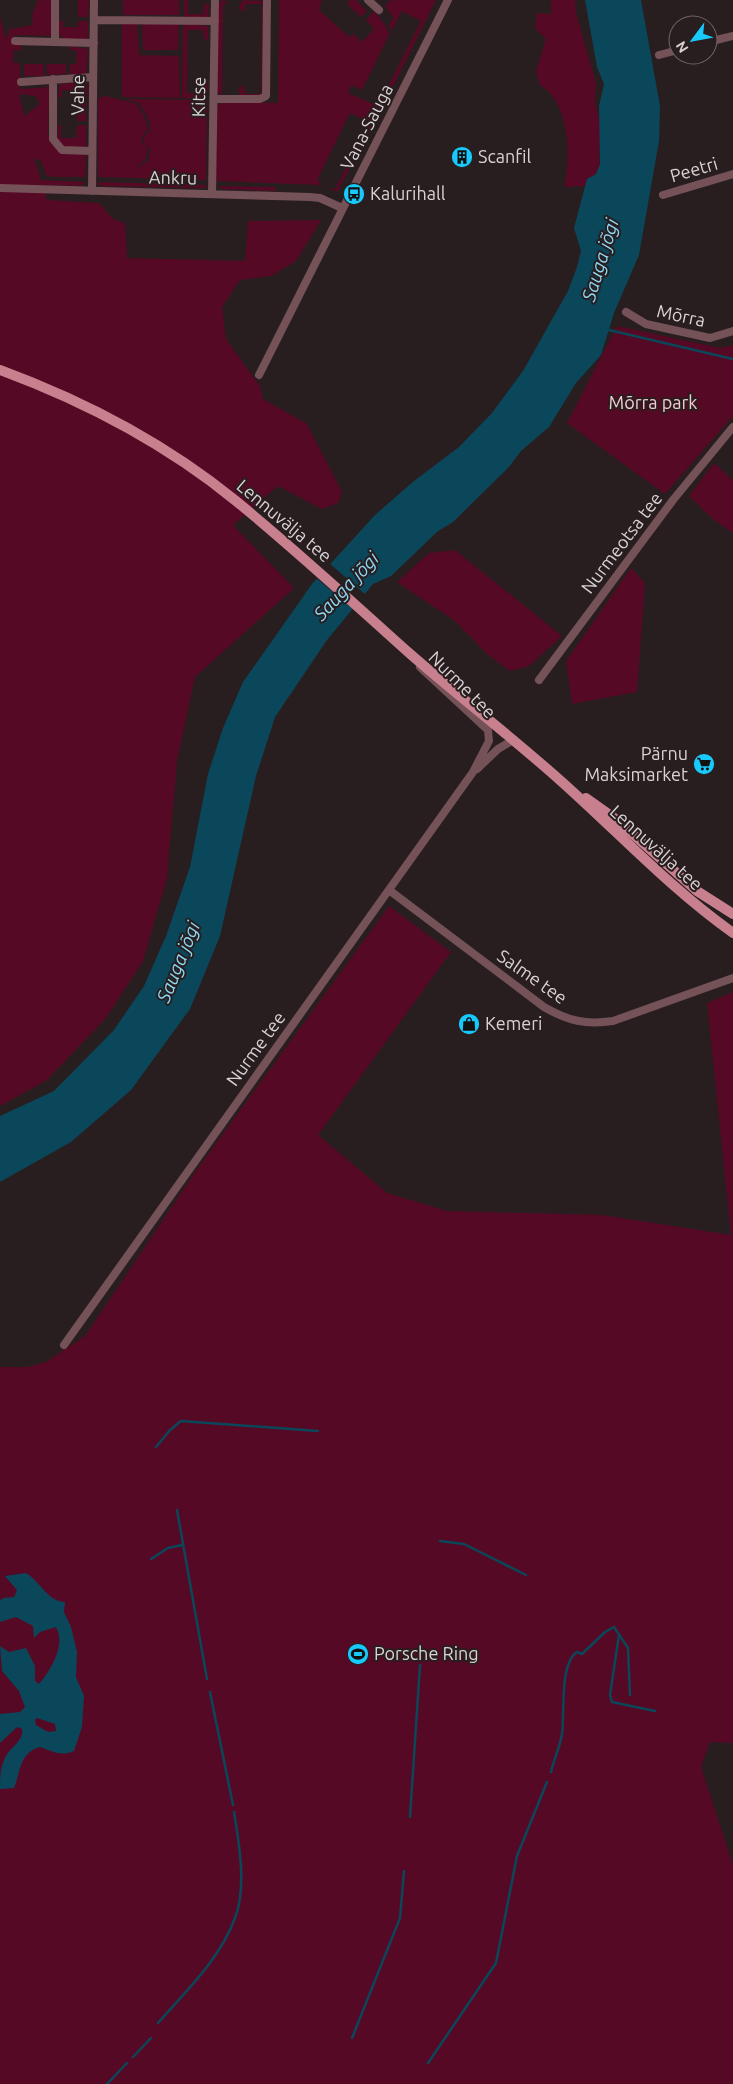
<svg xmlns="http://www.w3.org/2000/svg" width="733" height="2084" viewBox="0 0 733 2084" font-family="Ubuntu,sans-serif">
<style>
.green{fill:#560924;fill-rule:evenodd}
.water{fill:#0b475a;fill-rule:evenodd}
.pier{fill:#281e20}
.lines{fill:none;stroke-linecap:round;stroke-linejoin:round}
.stream{stroke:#0b475a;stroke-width:2.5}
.minor{stroke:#755158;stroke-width:8}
.major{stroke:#c9808e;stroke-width:10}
.labels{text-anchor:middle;stroke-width:4;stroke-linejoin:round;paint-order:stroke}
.street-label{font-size:18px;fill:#d9d2d3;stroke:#281e20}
.poi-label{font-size:18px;fill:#d9d2d3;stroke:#281e20;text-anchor:start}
.park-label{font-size:18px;fill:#f8c8d0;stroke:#281e20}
.water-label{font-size:19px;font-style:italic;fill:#8dd7f3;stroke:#281e20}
</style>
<rect width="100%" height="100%" fill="#281e20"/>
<path class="green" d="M38,0h13v36l-37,-1v9l7,1v5h-7l-1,13h7v26l29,-2 -1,47 5,11 33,10 -1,22h-34l-5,-2 -5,-14 -7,-3 7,22 45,2 -5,4 -38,-1 4,15 52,3 14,16 12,4 2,35 118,3 3,-40 73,-1 -25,41 -25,15 -31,4 -18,27 4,32 34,47 3,13 44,25 35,68 -4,11 -16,6 -44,-23 -45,39 61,63 -99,89 -18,84 -10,117 -24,83 -37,57 -59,62 -47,26v-1090l6,23 4,-10 23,-4 -1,-10zM19,94l17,2 4,8 -16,12z
M78,0h11l-1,17h-10z
M123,0h56v15h-56z
M184,0h4v14h15l1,-10h5l-1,13 -24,2z
M222,0l6,2 -5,3 -1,91 -5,-5 1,-86z
M244,0l19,1 1,95h-23l-3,-6 1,-3 5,-1 1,8h16l1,-90h-17v8l-6,-3 1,-5z
M279,0h43l-3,10 30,27 4,-3 9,8 12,-13 -8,-9 7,-8 5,3 12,18 -28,57 -11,-5 -3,8 34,15 -45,84 -8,-4 6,1 34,-67 -19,-9 -33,67 4,3 -1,2 -104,-4 1,-76 8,-3 53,1z
M350,0h6l11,11 -6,6 -14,-13z
M391,0h45l-51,102 -7,-4 4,-10 4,2 35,-69 -19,-10 -10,19 -4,-5 6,-7 -9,-12z
M551,0h24l1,13 20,70 -1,19 6,26 -2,28 1,8 -4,11 -9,4 -2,7 -21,1c7,-31 6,-84 -24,-102l-4,-14 10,-32 -11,-11 2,-15 14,1z
M59,21h4v6h15v-6h10v18h-24l-5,-5z
M137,23l2,32 40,1 1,42 -58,-1v-73z
M142,24h37l-1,26h-35z
M186,24l22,2v14l-4,-1 -1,-9h-15l-1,63 15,1 1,-11 5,1 -1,15 -25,-1 1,-72z
M70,46l18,3 -2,25 -16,1v-11h6l1,-13 -7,-1z
M24,64h19l1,12h-20z
M47,64h19v10l-19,1z
M85,82l3,3 -1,13h-9l-1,-7 -15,-1v7h-4l2,-13z
M105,96l32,8 9,16 2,10 -4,3 -3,10 7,4 -3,13 -7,5 2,4v-4l8,-4 2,-13 -7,-5 2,-8 5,-4v-9l-11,-19 -15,-4 83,1 -1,80 -108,-3v-79z
M78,102h8v19h-9z
M58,125h3v13h15l1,-13h9v22h-24l-4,-8z
M97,182l110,3 -3,3 -104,-2z
M218,186l57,1 1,4 -54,-2z
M617,326l103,22 13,-3v71l-68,78 -98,-71z
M714,463l19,17v53l-19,-13 -25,-24z
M455,550l107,86 -33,30 -19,5 -23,-17 -32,-33 -58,-39 32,-29z
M631,568l14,15 -8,109 -65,12 -6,-43z
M389,906l62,46 -133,183 69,58 60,18 155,4 129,20 -24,-232 26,-11v751l-23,-1 -9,25 32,98v219h-733v-717h28l18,-5 39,-26 111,-165z"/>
<path class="water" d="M585,0h56l19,106 -1,35 -20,114 -25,58 -13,42 -25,28 -27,44 -28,24 -12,16 -56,55 -15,9 -47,45 -18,8 -46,56 -52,77 -19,59 -36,160 -30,73 -59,81 -60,52 -71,40v-66l54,-25 60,-61 30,-44 22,-50 24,-69 18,-93 15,-46 20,-46 69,-98 63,-69 39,-34 45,-34 33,-34 31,-42 45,-80 9,-24 4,-16 -7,-23 13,-49 9,-5 4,-10 -1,-58 5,-22 -7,-17z
M26,1573c14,8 22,29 39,29l-1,10 7,15 6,25 -1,25 8,19 -2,31 -8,24c-13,6 -22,0 -34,-4 -21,6 -19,24 -26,41l-14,1c0,-12 0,-22 6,-33 5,-10 18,-15 16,-27l-5,-2 -17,16v-29l20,-2 5,-5 -6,-16 -17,-20 -2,-25 9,6 17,-4 9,18v15l4,3c12,-14 27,-39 17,-57l-16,5 -6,6 -1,-12 -17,-9 -16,5v-21l3,-3 11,-1 3,-7 -12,-14zM37,1718l18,6 1,7 -8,1 -12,-7 -1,-5z"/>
<path class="pier" d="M329,563l38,33 -13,14 -39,-33z"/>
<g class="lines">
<path class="stream" d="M609,330l124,29
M156,1447l14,-17 11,-9 137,10
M177,1510l30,169
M440,1541l24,3 62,31
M151,1559l17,-11 14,-3
M619,1635l-9,60 2,7 43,9
M210,1692l23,113
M551,1772c3,-13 9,-25 11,-38 3,-20 -3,-70 15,-82l5,2 23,-22 9,-5 14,21 2,47
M410,1817l10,-152
M158,2023c28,-32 62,-64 77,-105 12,-31 4,-75 -1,-106
M352,2038l48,-120 4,-47
M133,2057l18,-19
M428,2063l68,-100 21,-107 30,-74
M107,2084l20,-21"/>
<path class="minor" d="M368,0l11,10
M95,20l120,1
M15,41l79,2
M55,42v-42
M708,42l25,-6
M659,55l19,-5
M53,79v60l9,11 30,1
M21,82l72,-5
M214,99h46l6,-3 1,-96
M0,188l310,9 10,1 22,10
M92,191l2,-191
M212,194l3,-194
M663,195l70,-21
M626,312l20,12 64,14 23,-7
M259,375l189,-375
M539,680l134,-180 60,-73
M477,769l21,-20 15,-9
M389,890l155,117c24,14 42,18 69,14l120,-43
M64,1345l409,-573 16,-31 -1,-11 -68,-63"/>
<path class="major" d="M0,370c84,31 166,74 236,131 59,48 115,100 172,151 50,44 104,85 154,130 57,51 108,106 171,151
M586,798l31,22 80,71 36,23"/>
</g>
<defs>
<g id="building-disc" transform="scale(1.125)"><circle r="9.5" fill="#18cafc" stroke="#281e20"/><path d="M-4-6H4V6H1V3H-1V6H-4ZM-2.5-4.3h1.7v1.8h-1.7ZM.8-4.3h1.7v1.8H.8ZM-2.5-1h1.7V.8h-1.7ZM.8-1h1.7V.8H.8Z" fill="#111"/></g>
<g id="bus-disc" transform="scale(1.125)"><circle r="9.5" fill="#18cafc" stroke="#281e20"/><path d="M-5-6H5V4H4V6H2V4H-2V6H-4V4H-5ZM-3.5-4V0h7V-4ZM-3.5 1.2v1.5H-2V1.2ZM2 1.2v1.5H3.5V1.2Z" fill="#111"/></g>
<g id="supermarket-disc" transform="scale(1.125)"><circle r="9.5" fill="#18cafc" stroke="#281e20"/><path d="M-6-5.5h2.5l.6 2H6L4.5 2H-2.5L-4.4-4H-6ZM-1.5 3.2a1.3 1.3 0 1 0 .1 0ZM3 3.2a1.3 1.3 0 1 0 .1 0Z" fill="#111"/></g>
<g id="shop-disc" transform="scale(1.125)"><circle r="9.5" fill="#18cafc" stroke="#281e20"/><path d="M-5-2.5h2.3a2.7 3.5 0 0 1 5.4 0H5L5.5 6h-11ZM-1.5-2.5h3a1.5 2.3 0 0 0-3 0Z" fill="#111"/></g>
<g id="stadium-disc" transform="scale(1.125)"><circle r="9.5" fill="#18cafc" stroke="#281e20"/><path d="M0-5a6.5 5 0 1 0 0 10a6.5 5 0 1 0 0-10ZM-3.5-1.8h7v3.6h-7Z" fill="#111"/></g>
</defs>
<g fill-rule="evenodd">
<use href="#building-disc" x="462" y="157"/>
<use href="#bus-disc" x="354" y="194"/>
<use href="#supermarket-disc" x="704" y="764"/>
<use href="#shop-disc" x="469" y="1024"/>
<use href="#stadium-disc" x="358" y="1654"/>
</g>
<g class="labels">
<g class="street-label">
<text transform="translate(78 95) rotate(-89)" y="6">Vahe</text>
<text transform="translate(199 97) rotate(-89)" y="6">Kitse</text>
<text transform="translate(367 127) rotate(-63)" y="6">Vana-Sauga</text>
<text transform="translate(694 170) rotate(-16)" y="6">Peetri</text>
<text transform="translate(173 178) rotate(1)" y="6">Ankru</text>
<text transform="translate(681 316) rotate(12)" y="6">Mõrra</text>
<text transform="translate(284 521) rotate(40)" y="6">Lennuvälja tee</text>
<text transform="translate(622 543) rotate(-53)" y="6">Nurmeotsa tee</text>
<text transform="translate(462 685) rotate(45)" y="6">Nurme tee</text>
<text transform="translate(656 848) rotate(42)" y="6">Lennuvälja tee</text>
<text transform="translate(532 977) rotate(35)" y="6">Salme tee</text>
<text transform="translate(256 1049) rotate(-54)" y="6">Nurme tee</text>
</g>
<g class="poi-label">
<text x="478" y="163">Scanfil</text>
<text x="370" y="200">Kalurihall</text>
<text x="688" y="760" text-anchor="end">Pärnu<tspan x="688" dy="21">Maksimarket</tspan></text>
<text x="485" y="1030">Kemeri</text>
<text x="374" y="1660">Porsche Ring</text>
</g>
<g class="park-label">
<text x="653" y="409">Mõrra park</text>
</g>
<g class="water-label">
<text transform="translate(600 260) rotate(-73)" y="7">Sauga jõgi</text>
<text transform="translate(346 586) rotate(-47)" y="7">Sauga jõgi</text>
<text transform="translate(178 962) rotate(-68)" y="7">Sauga jõgi</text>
</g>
</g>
<g transform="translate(693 40) rotate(238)"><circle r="24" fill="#281e20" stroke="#6f6668"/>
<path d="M0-4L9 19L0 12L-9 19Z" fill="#18cafc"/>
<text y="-8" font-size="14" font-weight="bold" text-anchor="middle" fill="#d9d2d3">N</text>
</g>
</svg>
